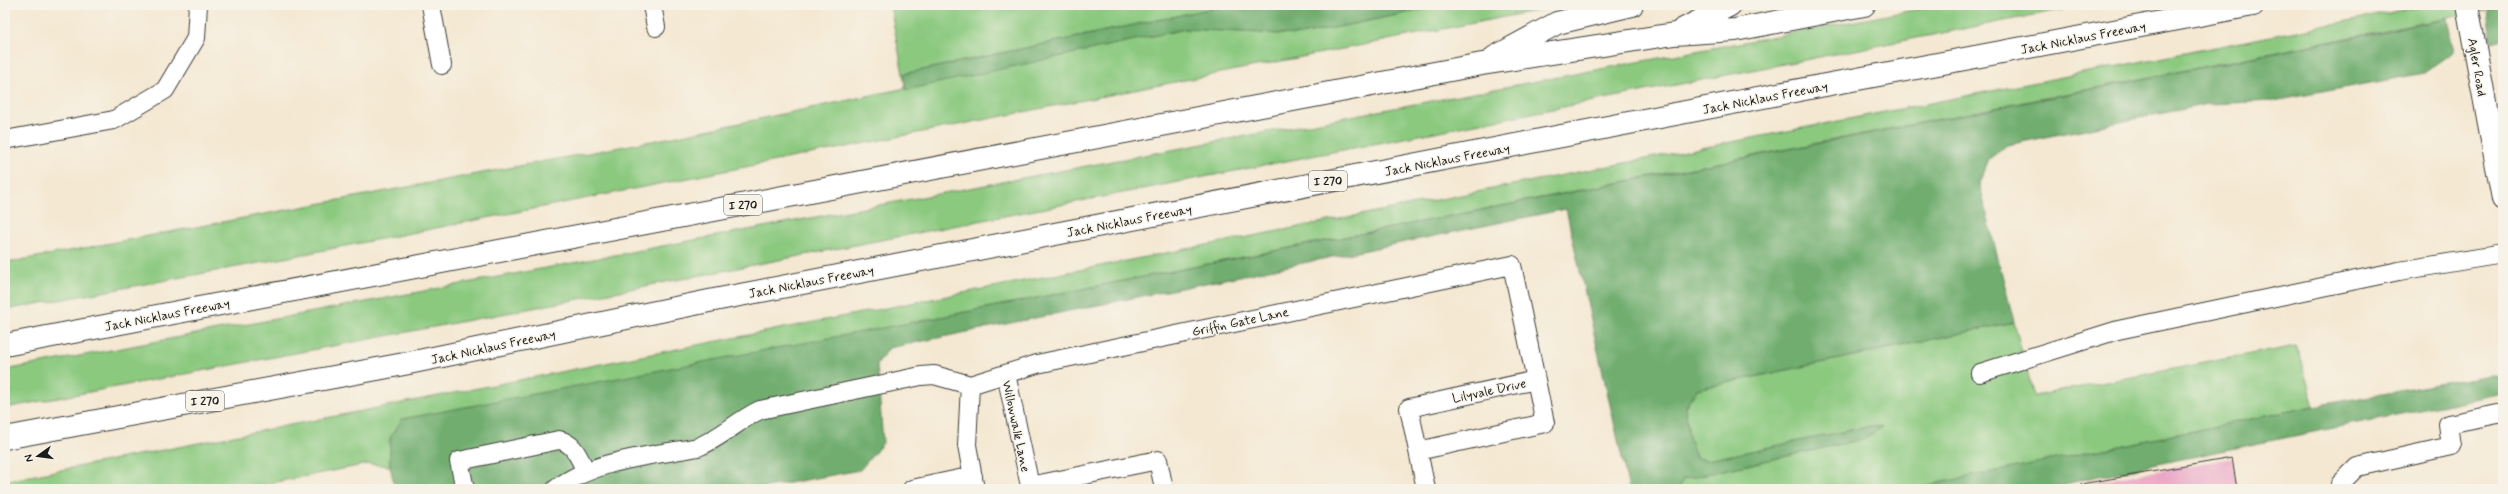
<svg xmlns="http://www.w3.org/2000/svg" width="2508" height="494" viewBox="0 0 2508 494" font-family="Mynerve,sans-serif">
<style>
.green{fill:#8bc97f;stroke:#54724e}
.forest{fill:#70ad6e;stroke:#466445}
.building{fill:#eba8c6}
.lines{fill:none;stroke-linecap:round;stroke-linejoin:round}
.minor-casing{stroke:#3c3b37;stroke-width:20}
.major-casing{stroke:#3c3b37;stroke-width:24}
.highway-casing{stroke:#3c3b37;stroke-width:24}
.minor{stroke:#fff;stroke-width:18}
.major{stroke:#fff;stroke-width:22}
.highway{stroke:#fff;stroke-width:22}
.labels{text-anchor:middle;stroke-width:3;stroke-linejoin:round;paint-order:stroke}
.shield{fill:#f7f3e8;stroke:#5e5c59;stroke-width:1}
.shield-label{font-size:12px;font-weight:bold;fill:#1c1c1c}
.street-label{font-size:13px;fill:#1c1c1c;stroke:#f7f3e8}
</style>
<rect width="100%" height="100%" fill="#f7f3e8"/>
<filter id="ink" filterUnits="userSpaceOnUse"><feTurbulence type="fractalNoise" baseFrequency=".025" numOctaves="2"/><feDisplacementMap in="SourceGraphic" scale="8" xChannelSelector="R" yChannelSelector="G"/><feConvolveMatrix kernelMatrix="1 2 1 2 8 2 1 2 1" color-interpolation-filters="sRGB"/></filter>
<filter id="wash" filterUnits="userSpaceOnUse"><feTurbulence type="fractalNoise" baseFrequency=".012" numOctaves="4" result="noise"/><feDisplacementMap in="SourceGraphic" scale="16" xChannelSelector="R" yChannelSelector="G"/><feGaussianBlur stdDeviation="0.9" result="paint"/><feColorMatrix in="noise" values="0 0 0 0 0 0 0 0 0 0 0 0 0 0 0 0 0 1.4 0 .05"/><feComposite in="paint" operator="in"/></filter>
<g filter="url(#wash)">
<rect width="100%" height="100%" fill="#f4e8d2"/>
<path class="green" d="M890,5h338l-325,69z
M1445,5h120l-1301,257 -259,48v-47l673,-127 507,-107 115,6z
M1940,5h146l-1589,310 -492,93v-38z
M2429,5h74v2l-1547,307 -566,124v28l-22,-2 -128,25h-235v-8z
M2014,322l20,74 262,-51 18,61 -404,83h-231l4,-10 180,-40 18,-11 -10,-2 -163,34 -12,-2 -7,-22 -4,-29 12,-18z"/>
<path class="forest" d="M1228,5h217l-145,30 -115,-6 -279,61 -3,-16z
M2503,7v31l-12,3 -4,-31z
M2447,19l7,33 -30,21 -150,28 -66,3 -201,41 -18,14 -10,24 35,139 -317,67 -12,18 4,29 7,22 12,2 163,-34 11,1 -18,12 -181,40 -4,10h-50l-63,-280 -677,139 -12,16 6,79 -23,27 -104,19h-361l-5,-23v-28l12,-19 554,-105z
M2490,375l13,1v17l-413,85 -44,11h-136l404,-83z"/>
<g id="blocks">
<path class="building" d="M2232,458l5,31h-155l-1,-5z"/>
</g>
</g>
<g filter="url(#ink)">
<use href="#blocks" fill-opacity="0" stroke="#3c3b37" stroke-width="1"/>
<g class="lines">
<g class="minor-casing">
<path id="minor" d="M431,5l11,60
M652,5l4,22
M5,140l109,-20 51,-30 31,-52 2,-33
M1980,373l138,-43 281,-59 104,-17
M1006,374l24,112 128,-26 6,29
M970,385l67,-21 475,-99 24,115 -127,28 17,81
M970,385l-3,60 8,44
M1418,451l127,-28 -9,-43
M465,489l-6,-28 100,-21c16,3 20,19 27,31
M556,489c39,-30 96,-33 142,-42 23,-9 40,-27 62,-37l161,-34 13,-1 36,10
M912,489l61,-13
M2341,489l-1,-5 17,-17 94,-21 -3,-22 55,-11"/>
</g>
<g class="major-casing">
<path id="major" d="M2467,5l36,194"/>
</g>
<g class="highway-casing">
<path id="highway" d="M1682,30l48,-25
M1495,57l62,-34 75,-18
M5,345l1477,-281 192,-30 61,-4 129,-25
M5,438l399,-74 305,-63 1111,-215 433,-81"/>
</g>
<use href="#minor" class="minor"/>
<use href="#major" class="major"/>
<use href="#highway" class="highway"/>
</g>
</g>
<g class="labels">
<g class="shield">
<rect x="1309" y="171" width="38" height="20" rx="3"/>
<rect x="724" y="195" width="38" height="20" rx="3"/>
<rect x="186" y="391" width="38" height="20" rx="3"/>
</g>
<g class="shield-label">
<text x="1328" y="185">I 270</text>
<text x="743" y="209">I 270</text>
<text x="205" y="405">I 270</text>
</g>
<g class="street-label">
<text transform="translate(2083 37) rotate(-11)" y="5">Jack Nicklaus Freeway</text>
<text transform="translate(2478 67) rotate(80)" y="5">Agler Road</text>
<text transform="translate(1765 97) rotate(-11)" y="5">Jack Nicklaus Freeway</text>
<text transform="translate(1447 159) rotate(-11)" y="5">Jack Nicklaus Freeway</text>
<text transform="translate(1129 220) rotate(-11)" y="5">Jack Nicklaus Freeway</text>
<text transform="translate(811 281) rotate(-11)" y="5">Jack Nicklaus Freeway</text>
<text transform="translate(167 314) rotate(-11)" y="5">Jack Nicklaus Freeway</text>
<text transform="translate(1240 321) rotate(-12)" y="5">Griffin Gate Lane</text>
<text transform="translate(493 346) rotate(-12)" y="5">Jack Nicklaus Freeway</text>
<text transform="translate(1489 390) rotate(-12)" y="5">Lilyvale Drive</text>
<text transform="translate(1017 426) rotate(78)" y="5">Willowwalk Lane</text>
</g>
</g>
<rect width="2508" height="494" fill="none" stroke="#f7f3e8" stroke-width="20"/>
<g transform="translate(38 456) rotate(256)" stroke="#f7f3e8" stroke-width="3" paint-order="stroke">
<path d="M0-3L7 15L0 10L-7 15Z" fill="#1c1c1c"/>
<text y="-6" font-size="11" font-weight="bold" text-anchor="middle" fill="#1c1c1c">N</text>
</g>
</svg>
